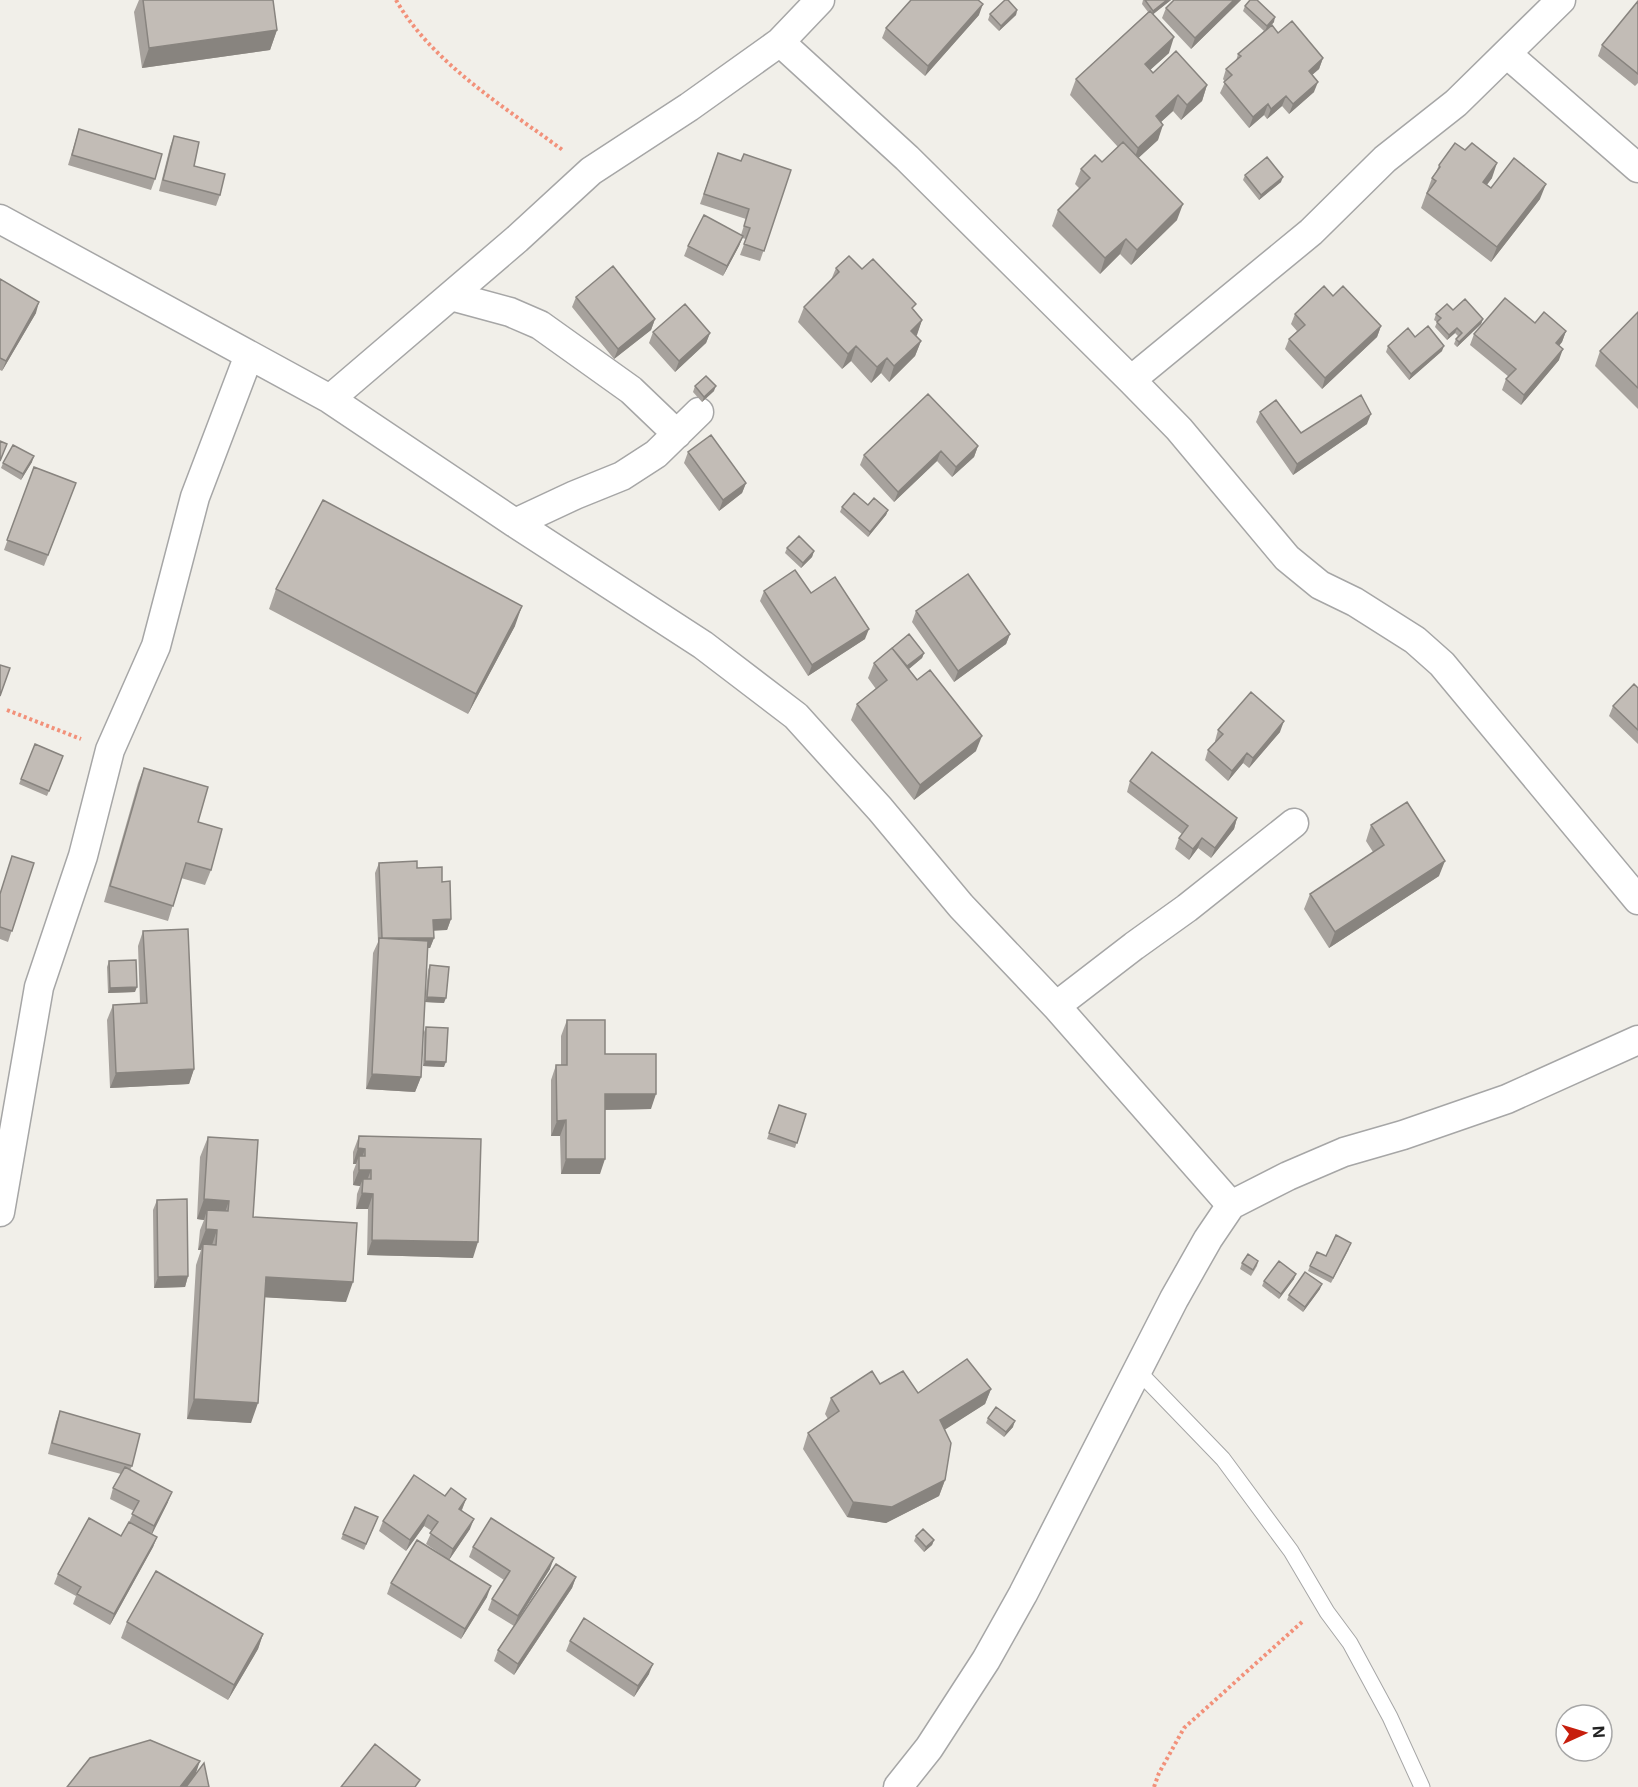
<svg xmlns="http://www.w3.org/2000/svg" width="1638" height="1787" viewBox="0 0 1638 1787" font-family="Inter,sans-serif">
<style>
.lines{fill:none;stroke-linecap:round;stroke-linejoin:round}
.service-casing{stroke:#a6a6a6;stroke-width:17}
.minor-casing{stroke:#a6a6a6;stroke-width:31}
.path{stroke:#f2917a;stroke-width:4;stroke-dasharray:3 3;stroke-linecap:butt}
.service{stroke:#fff;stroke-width:15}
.minor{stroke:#fff;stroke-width:28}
.wall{fill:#a7a29d}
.shaded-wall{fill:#88847f}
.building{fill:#c2bcb6;stroke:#88847f;stroke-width:1.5}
</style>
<rect width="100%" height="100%" fill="#f1efe9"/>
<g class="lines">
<g class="service-casing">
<path id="service" d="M1139,1372l84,87 68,92 36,61 23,31 40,74 32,70"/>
</g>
<g class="minor-casing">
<path id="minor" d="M780,42l127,116 224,222 48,49 108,129 33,27 35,17 60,38 27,24 196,236
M1507,54l131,114
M0,219l330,180 185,124 188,122 93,71 84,93 81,97 95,100 175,199
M451,296l59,16 30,13 91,65 46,44
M1131,380l180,-148 74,-73 71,-56 105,-103
M330,399l187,-160 74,-68 98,-64 91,-65 40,-42
M515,523l60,-28 47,-19 34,-22 43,-42
M1056,1006l78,-60 53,-38 107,-85
M0,1212l39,-225 44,-131 27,-106 46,-104 39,-149 54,-142
M898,1787l31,-39 57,-88 37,-66 151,-295 34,-60 23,-34 57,-29 56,-24 59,-17 104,-36 131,-59"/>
</g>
<path class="path" d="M396,0c35,62 111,109 168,151
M7,710l74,29
M1154,1787l5,-14 25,-45 118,-106"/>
<use href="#service" class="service"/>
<use href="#minor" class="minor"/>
</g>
<path class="wall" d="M139,0h134l4,30 -7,20 -128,18 -8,-56z
M1143,0h28l-18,14 16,39 -19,17 3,3 54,12 -5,16 -21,19 -8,-9 -12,11 -3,18 -20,18 39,62 -46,45 -11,-11 -20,20 -48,-48 6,-16 22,-21 -5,-5 6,-15 21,-7 16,-15 -48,-52 6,-16 72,-67 -6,-8z
M1241,0l-50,49 -29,-31 4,-10z
M1638,1v82l-3,3 -37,-30 4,-11z
M1245,6l29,16 -7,7 11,4 45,25 -4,11 -7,6 2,17 -25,22 -7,-8 -15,13 -3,-4 -15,13 -29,-35 5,-11 -2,-3 3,-10 10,-8 2,-7 26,-23 -21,-20z
M1017,10l-1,5 -17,16 -11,-11 2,-6z
M979,15l-54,61 -43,-38 4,-10z
M79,129l76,50 -4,11 -83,-25z
M174,136l20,30 26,29 -4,11 -57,-15 11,-44z
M718,153l23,8 50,9 -31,91 -20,-6 6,-16 -4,-1 -3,8 -16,30 -39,-20 4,-10 53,-11 5,-16 -46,-15z
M1439,165l53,13 -5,7 4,3 49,11 -49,63 -70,-54 11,-30 4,-6z
M1245,175l36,7 -22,18 -16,-20z
M836,268l26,1 52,41 8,10 -6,16 5,5 -6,15 -26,26 -8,-9 -10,10 -20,-22 -9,8 -44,-47 6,-15 27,-27z
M0,279l36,34 -34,58 -2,-1z
M1333,296l48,30 -4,11 -55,52 -37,-40 4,-10 8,-8 -6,-7 4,-10z
M576,297l79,22 -4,11 -37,29 -42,-52z
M1453,310l30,9 -2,5 -24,23 -3,-3 2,-5 2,-3 -3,-3 -8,7 -12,-13 2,-5 -3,-2 2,-6z
M1638,312v97l-43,-43 5,-15z
M1535,323l31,8 -4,11 -3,4v14l-38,45 -19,-15 4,-11 3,-2 -39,-32 4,-11z
M653,332l57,1 -4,10 -31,29 -26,-29z
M1415,337l27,14 -33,29 -23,-28 2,-6z
M695,386l19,5 -12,11 -9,-10z
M1260,412l41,21 66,-9 -74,51 -37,-53z
M978,446l-4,11 -22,20 -15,-16 -43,41 -34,-37 4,-10z
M688,452l58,31 -4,10 -23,18 -35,-48z
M32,462l-11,18 -20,-12 2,-5z
M34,467l42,16 -32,83 -40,-16z
M868,505l20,5 -2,5 -18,22 -28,-25 2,-5z
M787,548l27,3 -2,6 -11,11 -16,-15z
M276,589l239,37 -47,88 -199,-105z
M764,591l47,2 54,46 -57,37 -48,-75z
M916,611l94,23 -4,10 -52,38 -42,-60z
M924,653l-2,5 -13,11 67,82 -62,49 -63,-80 6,-16 19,-15 -8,-11 6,-15z
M1638,688v56l-29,-28 4,-10z
M1218,730l62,2 -31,36 -6,-5 -15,18 -23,-21 3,-10 8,-8 -1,-1z
M35,744l28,12 -16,40 -28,-12z
M144,768l67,102 -6,15 -24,-7 -13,43 -64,-19 34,-119z
M1130,781l107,37 -3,11 -23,29 -13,-10 -9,12 -14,-11 4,-11 3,-4 -55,-42z
M1371,825l68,51 -110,72 -25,-39 6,-15 63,-42 -7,-11z
M34,863l-26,79 -8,-3v-46z
M379,863l38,5 25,14 9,37 -4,11h-14l1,8 -4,10h-3l-6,129 -6,15 -49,-3 7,-136 5,-11 -3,-69z
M143,931l51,138 -5,15 -79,4 -3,-68 6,-15 27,-2 -2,-57z
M109,961l26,31 -27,1 -1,-26z
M430,965l14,38 -19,-1 3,-32z
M567,1020l38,34 46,55 -46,1 -5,64h-39l-1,-38h-9v-56l5,-15h5v-29z
M426,1027l18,40 -21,-1 1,-34z
M779,1105l27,9 -11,34 -28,-9z
M359,1136l114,122 -106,-3 1,-46h-12l1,-15 3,-8 -7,-1v-13l3,-8h-3v-12z
M208,1137l45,80 93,85 -81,-5 -14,126 -64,-4 9,-154 5,-15h-3l2,-20 4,-10 -7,-1 3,-62z
M157,1200l31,76 -3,11 -31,1 -1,-78z
M1349,1249l-18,34 -23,-12 2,-5 16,-10z
M1258,1261l-1,5 -6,10 -11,-7 2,-6z
M1294,1279l-15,20 -17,-13 2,-5z
M1320,1289l-17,23 -16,-12 2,-5z
M880,1384l38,9 73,-4 -6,15 -40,25v51l-6,16 -53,27 -39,-6 -44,-68 5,-16 20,-14 -3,-5 6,-16z
M60,1411l72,55 -2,4 38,32 -16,32 5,3 -4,10 -43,78 -37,-21 3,-8 -22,-12 4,-10 63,-38 8,-14 5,-11 -24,-12 3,-11 8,-14 -73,-20 8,-32z
M988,1418l25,9 -9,10 -18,-14z
M445,1496l21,3 -4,11 8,19 -21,31 -23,-16 6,-13 -8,-5 -18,25 -27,-20 4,-10z
M378,1517l-14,33 -23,-11 2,-5z
M916,1536l18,4 -2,5 -8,7 -10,-11z
M473,1547l77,22 -35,55 61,-47 -4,11 -58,87 -20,-14 4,-11 16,-24 -26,-16 4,-11 12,-19 -35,-23z
M391,1583l96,14 -26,42 -74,-45z
M127,1622l136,12 -5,15 -30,51 -107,-62z
M570,1641l79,33 -15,23 -68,-46z"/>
<path class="shaded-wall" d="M1167,0h4l-20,16 2,-5z
M1234,0h7l-50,49 4,-11z
M983,4l-4,11 -54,61 3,-10z
M1017,10l-1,5 -17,16 2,-5z
M1275,17l-1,5 -9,10 2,-6z
M277,30l-7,20 -128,18 7,-20z
M1174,37l-5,16 -30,27 6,-16z
M1323,58l-4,11 -14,12 4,-10z
M1318,82l-4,10 -25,22 4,-10z
M1207,85l-5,16 -21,19 6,-15z
M1178,95l-5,16 -23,21 6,-16z
M1286,96l-4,10 -15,13 4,-10z
M1268,104l-4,11 -15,13 4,-11z
M1163,125l-5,15 -25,23 5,-15z
M1497,163l-5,15 -15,19 6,-15z
M1283,177l-2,5 -22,18 2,-5z
M1546,184l-6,15 -49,63 6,-15z
M1183,204l-6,16 -46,45 6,-15z
M743,236l-4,10 -16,30 4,-10z
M1126,239l-6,15 -20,20 5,-16z
M39,302l-3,11 -34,58 4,-10z
M655,319l-4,11 -37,29 4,-10z
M1483,319l-2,5 -24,23 2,-5z
M922,320l-5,15 -11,11 5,-15z
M1381,326l-4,11 -55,52 3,-11z
M1457,328l-2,5 -8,7 2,-5z
M1566,331l-4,11 -10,12 4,-11z
M710,333l-4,10 -31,29 4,-11z
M921,341l-6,15 -26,26 5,-16z
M856,346l-5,15 -9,8 6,-15z
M1444,346l-2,5 -33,29 2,-6z
M1563,349l-4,11 -38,45 3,-10z
M887,358l-6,15 -10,10 6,-16z
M716,386l-2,5 -12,11 2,-5z
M1371,414l-4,10 -74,51 4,-11z
M978,446l-4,11 -22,20 4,-10z
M941,451l-4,10 -43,41 4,-10z
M34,456l-2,6 -11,18 2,-6z
M746,483l-4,10 -23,18 4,-11z
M888,510l-2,5 -18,22 2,-5z
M814,551l-2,6 -11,11 2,-5z
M522,606l-7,20 -47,88 8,-20z
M869,629l-4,10 -57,37 4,-11z
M1010,634l-4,10 -52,38 4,-11z
M924,653l-2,5 -18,15 2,-6z
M1284,721l-4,11 -31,36 4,-10z
M982,736l-6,15 -62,49 6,-15z
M1247,753l-4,10 -15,18 4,-10z
M1237,818l-3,11 -23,29 4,-10z
M1202,838l-4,10 -9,12 4,-11z
M1445,861l-6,15 -110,72 6,-16z
M451,919l-4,11 -17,1 3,-11z
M434,938l-4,10 -52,2 4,-11z
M137,987l-2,5 -27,1 2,-5z
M427,997l19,1 -2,5 -19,-1z
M425,1061l21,1 -2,5 -21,-1z
M194,1069l-5,15 -79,4 6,-15z
M372,1074l49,3 -6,15 -49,-3z
M605,1094h51l-5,15 -52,1z
M566,1120l-6,16h-9l6,-15z
M358,1148l7,1 -5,15 -1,-8 -3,8h-3z
M566,1159h39l-5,15h-39z
M359,1170h12l-6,16 -2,-7 -3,7 -7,-1z
M362,1193l11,1 -5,15h-12z
M204,1199l25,2 -7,20 -15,-11 -3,10 -7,-1z
M206,1229l11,1 -7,21 -7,-7 -2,6h-3z
M372,1240l106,2 -5,16 -106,-3z
M1296,1274l-2,5 -15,20 2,-5z
M188,1276l-3,11 -31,1 4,-11z
M266,1277l87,5 -7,20 -87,-5z
M1322,1284l-2,5 -17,23 2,-5z
M991,1389l-6,15 -50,32 5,-16z
M194,1399l64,4 -7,20 -64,-4z
M1015,1421l-2,6 -9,10 2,-5z
M945,1480l-6,16 -53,27 -39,-6 6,-15z
M172,1492l-4,10 -17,34 3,-10z
M466,1499l-4,10 -7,10 4,-10z
M428,1515l-4,11 -18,25 4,-11z
M474,1519l-4,10 -21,31 4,-11z
M157,1537l-4,10 -43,78 4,-11z
M934,1540l-2,5 -8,7 2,-5z
M554,1558l-4,11 -36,57 4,-10z
M576,1577l-4,11 -58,87 4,-11z
M491,1586l-4,11 -26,42 4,-10z
M263,1634l-5,15 -30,51 6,-15z
M653,1664l-4,10 -15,23 4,-11z
M200,1761l-5,15 -9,11h-6z"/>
<path class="building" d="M143,0h130l4,30 -128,18z
M911,0h67l5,4 -55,62 -42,-38z
M1005,0h3l9,10 -16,16 -11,-12z
M1145,0h22l-14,11z
M1174,0h60l-39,38 -29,-30z
M1250,0h7l18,17 -8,9 -22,-20z
M1638,1v73l-36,-29z
M1150,11l24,26 -29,27 8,9 23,-22 31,34 -20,20 -9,-10 -22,21 7,9 -25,23 -62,-69z
M1292,21l31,37 -14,13 9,11 -25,22 -7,-8 -15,13 -3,-5 -15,13 -29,-35 8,-7 -6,-6 15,-13 -3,-2 34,-29 6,8z
M79,129l83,25 -7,25 -83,-24z
M174,136l25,6 -5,24 31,8 -5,21 -57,-15z
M1123,142l60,62 -46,46 -11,-11 -21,19 -47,-48 32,-32 -9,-9 14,-14 7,7z
M1455,143l10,7 7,-7 25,20 -14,19 8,6 23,-30 32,26 -49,63 -70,-54 9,-12 -4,-3 8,-11 -1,-2z
M718,153l23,8 3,-7 47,16 -27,81 -20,-7 6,-16 -6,-2 5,-17 -45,-15z
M1267,157l16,20 -22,18 -16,-20z
M704,215l39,21 -16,30 -39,-20z
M849,256l13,13 11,-10 43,45 -4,4 10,12 -11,11 10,10 -27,25 -7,-8 -10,9 -21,-21 -8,8 -44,-47 35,-35 -3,-4z
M613,266l42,53 -37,30 -42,-52z
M0,279l39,23 -33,59 -6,-3z
M1324,286l9,10 10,-10 38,40 -56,52 -36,-39 16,-14 -10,-11z
M1505,298l30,25 9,-11 22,19 -10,12 7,6 -39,46 -18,-16 10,-10 -42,-35z
M1465,299l18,20 -24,23 -3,-3 6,-6 -5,-5 -8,7 -12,-13 4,-4 -5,-4 11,-10 6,6z
M685,304l25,29 -31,28 -26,-29z
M1638,312v76l-38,-37z
M1428,326l16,20 -33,28 -23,-28 20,-18 7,9z
M706,376l10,10 -12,11 -9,-11z
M928,394l50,52 -22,21 -15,-16 -43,41 -34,-37z
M1361,395l10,19 -74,50 -37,-52 16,-12 25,33z
M711,435l35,48 -23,17 -35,-48z
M0,441l7,3 -7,17z
M13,445l21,11 -11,18 -20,-11z
M34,467l42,16 -28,72 -41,-15z
M854,493l14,12 6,-7 14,12 -18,22 -28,-25z
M323,500l199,106 -46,88 -200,-105z
M799,536l15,15 -11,12 -16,-15z
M795,570l16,23 24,-16 34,52 -57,36 -48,-74z
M968,574l42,60 -52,37 -42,-60z
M909,634l15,19 -17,13 -15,-18 -1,1z
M892,648l25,32 13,-10 52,66 -62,49 -63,-81 30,-24 -13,-17z
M0,665l10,3 -10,28z
M1634,684l4,4v42l-25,-24z
M1251,692l33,29 -31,37 -6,-5 -15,18 -24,-21 15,-16 -5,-4z
M35,744l28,12 -14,35 -28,-12z
M1152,752l85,66 -22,30 -13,-10 -9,11 -14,-11 9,-12 -58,-45z
M144,768l64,19 -10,35 24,7 -11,41 -25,-7 -13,43 -63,-20z
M1407,802l38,59 -110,71 -25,-38 74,-49 -13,-20z
M12,856l22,7 -22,68 -12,-4v-33z
M417,861v7l25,-1v15l8,-1 1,38 -18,1 1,18h-52l-3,-75z
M188,929l6,140 -78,4 -3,-68 34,-2 -4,-72z
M379,938l49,3 -7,136 -49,-3z
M136,960l1,27 -27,1 -1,-27z
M430,965l19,2 -3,31 -19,-1z
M567,1020h38v34h51v40h-51v65h-39v-39l-9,1 -1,-56h11z
M426,1027l22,1 -2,34 -21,-1z
M779,1105l27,9 -9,29 -28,-10z
M359,1136l122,3 -3,103 -106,-2 1,-46 -11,-1 1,-14h8v-9h-12v-14h6v-7l-7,-1z
M208,1137l50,3 -5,77 104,6 -4,59 -87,-5 -8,126 -64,-4 9,-155 13,1 1,-15 -11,-1 1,-19 21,1 1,-10 -25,-2z
M187,1199l1,77 -30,1 -1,-77z
M1336,1235l15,8 -18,35 -23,-12 7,-14 9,4z
M1248,1254l10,7 -5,9 -11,-7z
M1279,1261l17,13 -15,20 -17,-13z
M1305,1272l17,12 -17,23 -16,-12z
M967,1359l24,30 -51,31 11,23 -6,37 -53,27 -39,-5 -45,-69 31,-22 -8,-13 41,-27 8,13 23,-13 15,22z
M996,1407l19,14 -9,11 -18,-14z
M60,1411l80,23 -8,32 -80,-23z
M125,1467l47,25 -18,34 -22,-12 7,-13 -26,-13z
M414,1475l31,21 6,-8 15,11 -7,10 15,10 -21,30 -23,-16 8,-11 -10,-7 -18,25 -27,-19z
M355,1507l23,10 -12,27 -23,-10z
M89,1518l32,18 8,-14 28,15 -43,77 -37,-20 4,-7 -23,-13z
M491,1518l63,40 -36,58 -26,-17 18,-28 -37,-24z
M923,1529l11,11 -8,7 -10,-11z
M417,1540l74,46 -26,43 -74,-46z
M556,1564l20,13 -58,87 -20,-14z
M156,1571l107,63 -29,51 -107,-63z
M584,1618l69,46 -15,22 -68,-45z
M150,1740l50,21 -20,26h-113l23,-29z
M375,1744l45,36 -5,7h-74z
M204,1763l5,24h-23z"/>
<g transform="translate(1584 1733) rotate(86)"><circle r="28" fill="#ffffff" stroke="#a7a7a7" stroke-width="1.5"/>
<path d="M0-4.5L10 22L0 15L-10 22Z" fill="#c71e0d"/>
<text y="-9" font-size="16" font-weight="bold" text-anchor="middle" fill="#222222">N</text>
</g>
</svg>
